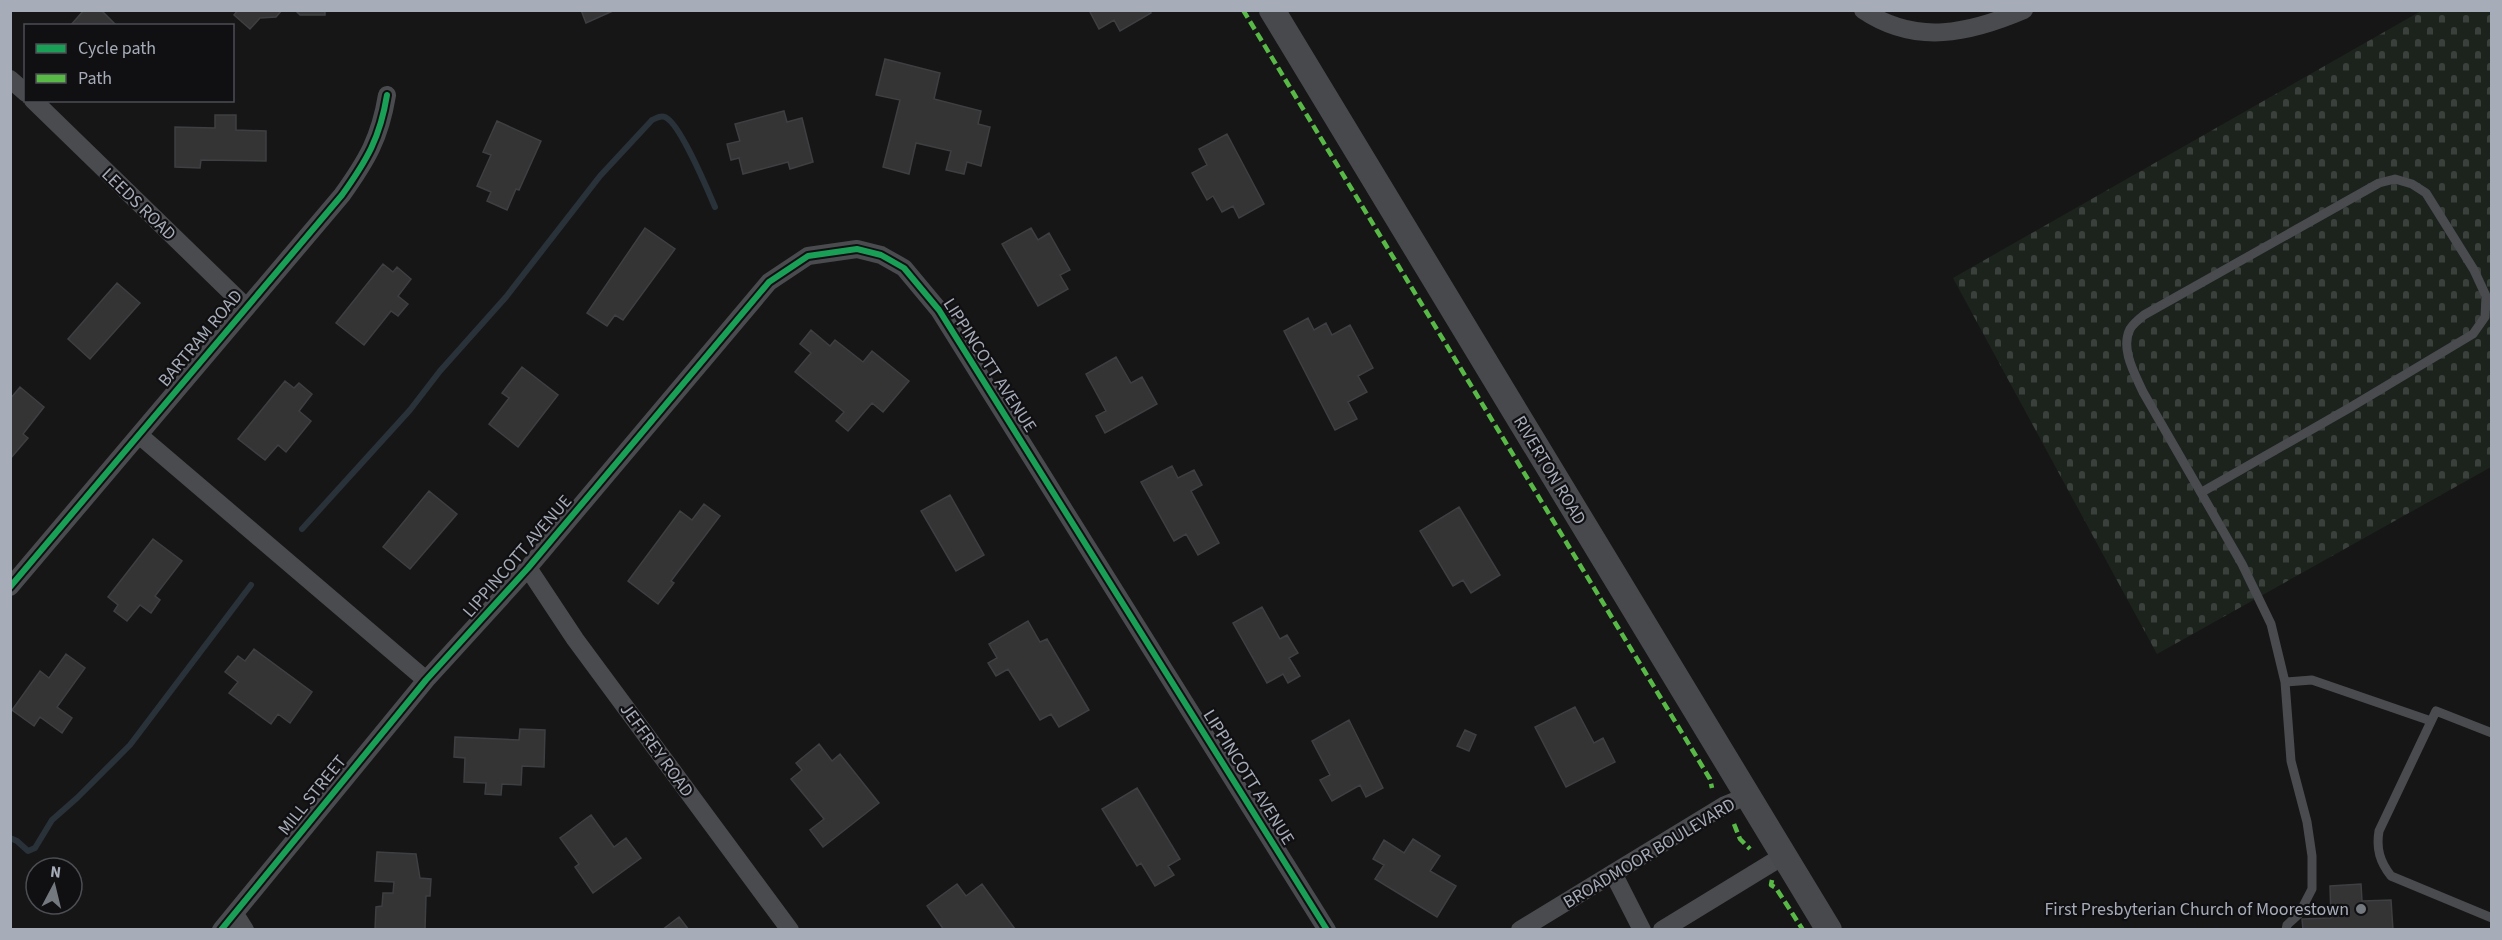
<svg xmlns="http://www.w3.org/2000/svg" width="2502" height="940" viewBox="0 0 2502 940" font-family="'Source Sans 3',sans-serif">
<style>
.cemetery{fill:url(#cemetery-stones)}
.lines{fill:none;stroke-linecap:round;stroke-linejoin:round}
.stream{stroke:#293139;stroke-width:6}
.building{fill:#343435;stroke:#3e3f42;stroke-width:1.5}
.service{stroke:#4a4b4f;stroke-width:9}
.minor{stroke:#4a4b4f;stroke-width:18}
.secondary{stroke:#48494d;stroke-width:26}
.quiet{stroke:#58b947;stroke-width:4.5;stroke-dasharray:9 4.5;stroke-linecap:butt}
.cycleway-casing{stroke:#101012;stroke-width:10}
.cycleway{stroke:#1a9f57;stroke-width:6}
.poi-dot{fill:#74787f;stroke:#101012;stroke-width:2}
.labels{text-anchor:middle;stroke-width:4.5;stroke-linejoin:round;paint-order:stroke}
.street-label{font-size:18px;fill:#a6acb8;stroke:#101012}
.poi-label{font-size:18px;fill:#a6acb8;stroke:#101012;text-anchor:end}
</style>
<defs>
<pattern id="cemetery-stones" width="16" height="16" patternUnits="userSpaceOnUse" patternTransform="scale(1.5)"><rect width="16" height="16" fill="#1c231d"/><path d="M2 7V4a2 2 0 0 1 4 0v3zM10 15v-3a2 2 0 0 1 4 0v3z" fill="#3a403c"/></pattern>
</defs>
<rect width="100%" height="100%" fill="#161616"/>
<path class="cemetery" d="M2421,11h70v456l-334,187 -204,-376z"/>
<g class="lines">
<path class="stream" d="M302,529l108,-119 30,-39 66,-74 94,-121 52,-56c5,-2 8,-5 13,-3 15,6 43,74 50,90
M10,838l7,3 11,10 7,-3 17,-28 25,-22 53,-53 121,-160"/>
</g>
<path class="building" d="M84,10h17l16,16h-47z
M238,10h44l-6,7 -16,1 -10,11 -16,-14z
M295,10h30v5h-25z
M581,10h34l-29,13z
M1089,10h61l1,3 -31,18 -6,-11 -15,9z
M885,59l55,14 -6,26 47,12 -3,13 12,3 -9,39 -14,-4 -3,12 -18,-4 5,-19 -35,-8 -7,31 -26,-7 17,-67 -24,-5z
M784,111l3,11 15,-4 11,44 -23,7 -2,-7 -45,12 -4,-16 -8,2 -4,-16 13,-3 -5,-17z
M215,115h21v15l30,1v30l-65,-1 -1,8 -25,-1v-40l40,1z
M497,121l44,20 -22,49 -3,-1 -9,21 -20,-9 4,-9 -14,-6 14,-31 -8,-3z
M1227,134l37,70 -25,14 -6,-12 -11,6 -9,-16 -6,4 -15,-27 15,-8 -8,-16z
M645,228l30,21 -52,71 -8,-5 -8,11 -20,-13z
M1031,228l7,12 11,-7 21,37 -10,5 8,14 -30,17 -36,-62z
M383,264l10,8 4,-5 14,12 -13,17 10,8 -10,12 -7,-5 -27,34 -28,-22z
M117,283l23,20 -50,56 -22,-20z
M1308,318l6,12 12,-7 6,12 18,-10 23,43 -15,8 9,16 -19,10 9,17 -22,11 -51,-99z
M811,330l19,16 5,-6 28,22 9,-11 37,30 -26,31 -11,-9 -24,28 -12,-10 8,-9 -49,-40 16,-19 -11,-9z
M1116,357l15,26 11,-6 15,27 -52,29 -9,-17 10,-5 -20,-37z
M522,367l36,28 -40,52 -29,-23 20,-26 -7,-5z
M285,381l9,7 5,-5 13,11 -13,17 12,10 -25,31 -8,-7 -13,15 -27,-21z
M20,387l24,20 -21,27 5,4 -18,21v-60z
M1172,466l6,12 16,-8 8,15 -11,6 28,52 -21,12 -12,-21 -12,7 -33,-59z
M429,491l28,23 -47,55 -27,-22z
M950,495l34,60 -28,16 -35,-60z
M704,504l16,12 -49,65 3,2 -16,21 -30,-23 52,-70 12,9z
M1459,507l41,68 -29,18 -8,-13 -10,6 -33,-55z
M153,539l29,22 -27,35 5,4 -9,13 -11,-8 -13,16 -13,-10 4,-6 -10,-8z
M1262,607l18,32 7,-4 11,18 -9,5 11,18 -12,7 -5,-9 -16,9 -34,-60z
M1028,621l12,21 7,-3 42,71 -30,17 -8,-13 -11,6 -32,-51 -12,7 -8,-13 9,-5 -8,-14z
M254,649l58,43 -22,31 -12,-9 -7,10 -42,-31 9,-11 -13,-10 13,-16 7,5z
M66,654l19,14 -28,39 15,11 -10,15 -22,-16 -6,9 -22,-16 28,-39 9,7z
M1575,707l19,36 9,-5 12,24 -49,25 -31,-60z
M1349,720l34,68 -17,9 -6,-12 -28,16 -12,-21 10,-5 -18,-34z
M520,729l25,1 -1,37 -22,-1 -1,19 -19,-1 -1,11 -16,-1 1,-11 -22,-1 1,-24 -11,-1 1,-20 64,3z
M1465,730l11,5 -7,16 -12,-5z
M819,744l13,17 8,-7 39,49 -56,44 -13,-17 14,-11 -33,-40 11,-9 -6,-7z
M1137,788l43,71 -12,7 6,9 -19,11 -14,-23 -4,3 -35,-57z
M591,815l23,32 12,-9 15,20 -48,35 -18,-26 4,-3 -19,-26z
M1413,839l27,17 -10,15 26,15 -19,31 -62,-38 9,-14 -11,-6 11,-19 20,13z
M377,852l39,2 4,24 11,1 -1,17h-4l-1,34h-50l1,-23 6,-1 1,-13h10l1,-11 -19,-1z
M957,884l9,12 16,-12 33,45 -71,1 -17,-24z
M2361,884l1,17 29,-1 2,30h-90l-1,-11 29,-1 -1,-32z
M679,917l10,13h-27z"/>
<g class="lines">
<path class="service" d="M2202,492l149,-85 122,-73 12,-17 1,-21 -12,-26 -48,-77 -14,-9 -17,-5 -16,4 -235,132c-5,4 -11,9 -14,14 -10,20 5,45 13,63l99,172 29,60 14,58 6,79 16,61 5,34v33l-13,25 -12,11 -1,5
M2285,682l27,-2 119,41
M2492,733l-56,-22 -57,120c-3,18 1,31 12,45l101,42"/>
<path class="minor" d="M1863,10c53,36 107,23 161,0
M10,79l16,14
M33,100l213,207
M139,435l287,245
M528,568l47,71 215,291
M10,587l332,-392c25,-35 38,-57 45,-100
M1613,873l29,57
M235,914l10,16
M221,930l205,-250 102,-112 241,-286 39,-26 49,-7 24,6 23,13 35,42 388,620
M1520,930l205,-125 22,-9
M1662,930l121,-74"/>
<path class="secondary" d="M1272,10l557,920"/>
<path class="quiet" d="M1243,10l467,769 2,9
M1734,824l6,15 10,10
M1772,880l-1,5 5,3 27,42"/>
<g class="cycleway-casing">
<path id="cycleway" d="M10,587l332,-392c25,-35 38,-57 45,-100
M221,930l205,-250 102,-112 241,-286 39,-26 49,-7 24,6 23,13 35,42 388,620"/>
</g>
<use href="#cycleway" class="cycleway"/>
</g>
<circle class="poi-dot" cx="2361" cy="909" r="6"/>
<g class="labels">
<g class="street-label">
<text transform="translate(139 204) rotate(44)" y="6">LEEDS ROAD</text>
<text transform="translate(200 338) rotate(-50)" y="6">BARTRAM ROAD</text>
<text transform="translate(990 365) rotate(57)" y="6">LIPPINCOTT AVENUE</text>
<text transform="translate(1550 470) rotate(59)" y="6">RIVERTON ROAD</text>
<text transform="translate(517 556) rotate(-49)" y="6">LIPPINCOTT AVENUE</text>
<text transform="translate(657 750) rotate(54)" y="6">JEFFREY ROAD</text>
<text transform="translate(1249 777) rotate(58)" y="6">LIPPINCOTT AVENUE</text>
<text transform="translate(312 795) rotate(-51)" y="6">MILL STREET</text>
<text transform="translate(1649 853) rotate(-31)" y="6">BROADMOOR BOULEVARD</text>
</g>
<g class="poi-label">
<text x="2349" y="915">First Presbyterian Church of Moorestown</text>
</g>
</g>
<rect width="2502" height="940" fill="none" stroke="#a6acb8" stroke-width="24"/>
<rect x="24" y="24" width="210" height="78" fill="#101012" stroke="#4c4e54" stroke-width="1.5"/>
<rect x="36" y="44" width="30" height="9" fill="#1a9f57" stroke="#4c4e54" stroke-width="1.5"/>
<text x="78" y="54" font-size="18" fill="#a6acb8">Cycle path</text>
<rect x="36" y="74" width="30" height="9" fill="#58b947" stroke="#4c4e54" stroke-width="1.5"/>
<text x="78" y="84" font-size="18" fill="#a6acb8">Path</text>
<g transform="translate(54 886) rotate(7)"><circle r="28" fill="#101012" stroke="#4c4e54" stroke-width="1.5"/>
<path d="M0-4.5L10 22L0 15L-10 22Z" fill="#74787f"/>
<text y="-9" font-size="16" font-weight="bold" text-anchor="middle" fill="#a6acb8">N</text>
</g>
</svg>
